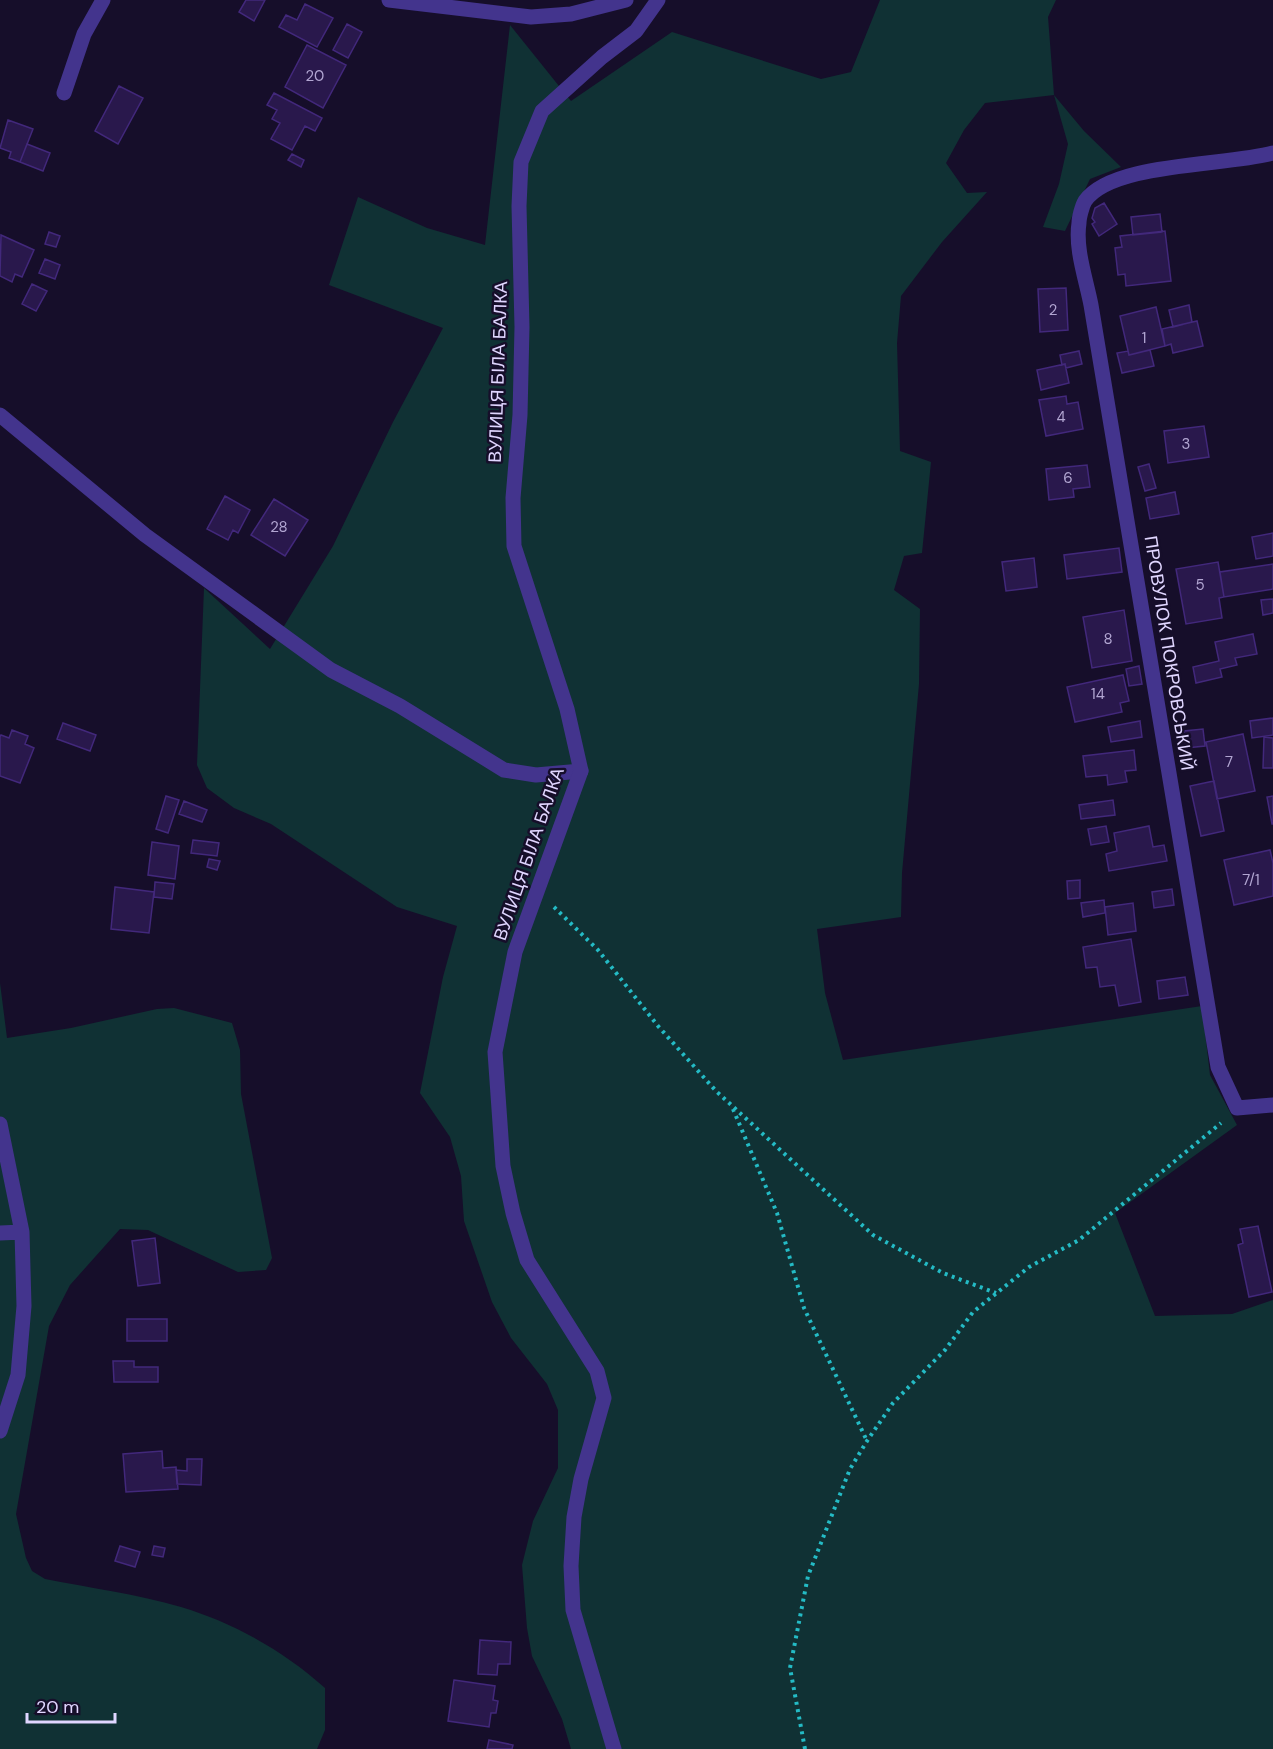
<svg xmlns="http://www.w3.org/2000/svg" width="1273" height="1749" viewBox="0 0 1273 1749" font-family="'DM Sans',sans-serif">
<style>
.green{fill:#103134}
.building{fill:#29184c;stroke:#42287b;stroke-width:1.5}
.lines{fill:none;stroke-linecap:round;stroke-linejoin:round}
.path{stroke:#24bbc5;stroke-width:4;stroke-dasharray:3 4.5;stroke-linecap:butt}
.service{stroke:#43348d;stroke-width:15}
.minor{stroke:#43348d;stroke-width:15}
.labels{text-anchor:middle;stroke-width:5;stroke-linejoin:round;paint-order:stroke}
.number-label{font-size:15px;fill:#b2a6d2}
.street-label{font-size:18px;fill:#e0d6ff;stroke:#160e2a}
</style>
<rect width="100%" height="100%" fill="#160e2a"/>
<path class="green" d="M880,0h176l-8,17 6,78 30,36 37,36 -31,12 -25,52 -22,-4 16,-43 9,-40 -14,-49 -69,8 -21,27 -18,33 21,30 20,-1 -45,50 -41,54 -4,47 3,108 31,11 -9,91 -18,3 -10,34 26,19 -1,75 -17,189 -1,44 -84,12 8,64 18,67 359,-54 8,69 27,50 -122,88 40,103 77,-2 41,-14v449h-702l-9,-30 -30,-63 -5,-28 -5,-63 11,-44 25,-53v-58l-11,-26 -36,-46 -19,-36 -28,-81 -3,-45 -11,-39 -30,-44 23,-116 14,-51 -60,-19 -126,-83 -37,-16 -27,-20 -10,-23 7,-177 66,61 63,-103 60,-124 50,-94 -114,-43 29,-88 69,31 58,17 25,-220 61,76 101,-69 149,47 30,-7z
M0,983l7,55 64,-10 86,-19 17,-1 58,15 8,27 1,44 31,164 -6,12 -28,2 -90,-42 -28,-1 -50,56 -21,41 -33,188 10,44 6,13 13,8c45,9 92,15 136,28 53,16 103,44 144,81v42l-8,19h-317z"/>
<path class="building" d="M246,0h19l-11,21 -15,-9z
M305,4l28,14 -16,29 -38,-20 7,-12 11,5z
M347,24l15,8 -14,26 -15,-8z
M307,45l39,20 -23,43 -38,-21z
M119,86l24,12 -25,46 -23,-13z
M274,93l48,25 -7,13 -10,-5 -13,24 -21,-11 9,-16 -8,-4 5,-9 -10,-5z
M8,120l25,9 -13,33 -11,-4 2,-6 -11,-4z
M27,144l23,9 -7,18 -23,-9z
M292,154l12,6 -3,7 -13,-7z
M1104,203l13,21 -18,12 -7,-12 3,-2 -3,-4 3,-10z
M1160,214l2,18 -29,3 -2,-18z
M1165,231l6,50 -45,5 -1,-12 -7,1 -3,-27 7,-1 -2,-11z
M49,232l11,4 -4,11 -11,-3z
M1,235l33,15 -12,27 -7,-3 -3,8 -12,-6z
M45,259l15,6 -5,14 -16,-6z
M32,284l15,7 -11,20 -14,-7z
M1066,288l2,42 -28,2 -2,-43z
M1189,305l3,17 -19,5 -4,-17z
M1156,307l9,39 -36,9 -9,-39z
M1197,321l6,25 -30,7 -2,-9 -6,2 -3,-17z
M1150,350l4,16 -32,7 -5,-20 11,-2 1,4z
M1079,351l3,13 -16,4 -1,-4 -3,1 -2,-10z
M1065,364l4,19 -28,7 -4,-20z
M1066,396l1,8 11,-2 5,27 -37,7 -7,-36z
M1204,426l5,31 -41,6 -4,-32z
M1149,464l7,24 -11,3 -7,-24z
M1087,465l3,22 -17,2 1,8 -25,3 -3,-31z
M1175,492l4,22 -29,5 -4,-21z
M225,496l25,14 -12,23 -5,-3 -5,10 -21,-11z
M274,499l34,21 -23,36 -34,-21z
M1273,533v23l-17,3 -4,-22z
M1119,548l3,24 -55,7 -3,-24z
M1034,558l3,29 -31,4 -4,-29z
M1218,562l6,35 -5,1 3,20 -36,6 -10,-55z
M1273,564v25l-49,8 -4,-25z
M1273,599v14l-10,2 -2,-15z
M1124,610l8,51 -40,7 -9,-51z
M1253,634l4,20 -22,4 2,7 -17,4 2,8 -26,6 -3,-16 26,-6 -4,-19z
M1139,666l3,18 -13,2 -3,-17z
M1123,675l6,26 -9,2 2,9 -47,10 -8,-35z
M1273,718v17l-21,3 -2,-17z
M1140,721l2,16 -31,5 -3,-15z
M63,723l33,12 -6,16 -33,-12z
M1203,729l2,17 -19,2 -2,-17z
M12,730l16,6 -3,8 9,4 -14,35 -20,-7v-39l1,-2 8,3z
M1243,734l12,57 -38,8 -11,-57z
M1264,737l9,1v30h-10z
M1134,750l2,20 -11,1 2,11 -19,3 -1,-10 -21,2 -3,-21z
M1214,781l10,50 -23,5 -11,-50z
M166,796l13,4 -11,33 -12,-4z
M1273,796v28h-1l-5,-27z
M1113,800l2,15 -34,4 -2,-14z
M184,801l23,9 -5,12 -23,-8z
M1106,826l3,16 -18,3 -3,-16z
M1149,826l4,21 11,-2 3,16 -58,10 -3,-17 11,-3 -3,-18z
M193,840l26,3 -2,13 -26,-3z
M152,842l27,4 -4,33 -27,-4z
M1270,850l3,13v33l-39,9 -10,-45z
M209,859l11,2 -3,9 -10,-3z
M1080,880v18l-12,1 -1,-18z
M155,882l19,2 -2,15 -18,-2z
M115,887l39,5 -5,41 -38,-4z
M1172,889l2,16 -20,3 -2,-16z
M1104,900l1,13 -22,4 -2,-14z
M1133,903l3,28 -28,4 -3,-28z
M1131,939l10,63 -22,4 -4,-21 -15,2 -3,-20 -11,1 -3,-21z
M1185,977l3,18 -29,4 -2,-18z
M1258,1226l14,66 -23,5 -11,-52 5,-2 -3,-14z
M155,1238l5,45 -22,3 -6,-45z
M127,1319h40v22h-40z
M113,1361h21v6h24v15h-44z
M162,1451l1,17 13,-1 2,22 -52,3 -3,-38z
M187,1459h15l-1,26 -24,-1 -1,-14 11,1z
M120,1546l20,6 -5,15 -20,-6z
M154,1546l11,2 -2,9 -11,-2z
M480,1640l31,2 -1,22h-12l-1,11 -19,-1z
M454,1680l41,6 -2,14 5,1 -2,12h-5l-2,14 -41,-6z
M489,1740l24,5 -1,4h-25z"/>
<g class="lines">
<path class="path" d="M554,907l44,43 60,76 58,65 157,144 70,38 53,20
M733,1109l44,104 27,95 63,133
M805,1749l-15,-81 18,-92 42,-107 17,-28 26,-38 52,-53 28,-38 56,-45 50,-27 142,-117"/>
<path class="service" d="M389,0l142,17 40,-3 55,-14
M64,93l20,-59 19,-34
M0,415l145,120 186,135 69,36 104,64 32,5 45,-4
M0,1124l22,108 2,74 -6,69 -18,56
M0,1233l22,-1"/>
<path class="minor" d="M1273,153c-46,13 -161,9 -188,48 -3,5 -6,17 -6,22 -4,26 7,56 12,82l127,762 19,41 36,-3
M614,1749l-41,-139 -2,-44 3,-49 7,-38 23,-81 -7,-27 -70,-111 -14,-47 -10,-47 -8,-114 20,-100 66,-181 -14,-62 -53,-163 -1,-48 7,-83 2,-88 -3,-121 2,-44 21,-51 60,-54 34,-26 22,-31"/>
</g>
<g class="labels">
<g class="number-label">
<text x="315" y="81">20</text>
<text x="1053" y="315">2</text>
<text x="1144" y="343">1</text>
<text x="1061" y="422">4</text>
<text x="1186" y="449">3</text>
<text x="1068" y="483">6</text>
<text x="279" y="532">28</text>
<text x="1200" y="590">5</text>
<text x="1108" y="644">8</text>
<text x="1098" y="699">14</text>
<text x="1229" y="767">7</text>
<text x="1251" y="885">7/1</text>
</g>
<g class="street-label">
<text transform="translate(498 372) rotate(-88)" y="6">ВУЛИЦЯ БІЛА БАЛКА</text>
<text transform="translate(1169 653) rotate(81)" y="6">ПРОВУЛОК ПОКРОВСЬКИЙ</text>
<text transform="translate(529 854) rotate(-71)" y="6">ВУЛИЦЯ БІЛА БАЛКА</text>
</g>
</g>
<path d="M27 1713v9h88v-9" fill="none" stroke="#e0d6ff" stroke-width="3"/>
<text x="36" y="1713" font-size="18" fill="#e0d6ff" stroke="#160e2a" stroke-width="4.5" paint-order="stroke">20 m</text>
</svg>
